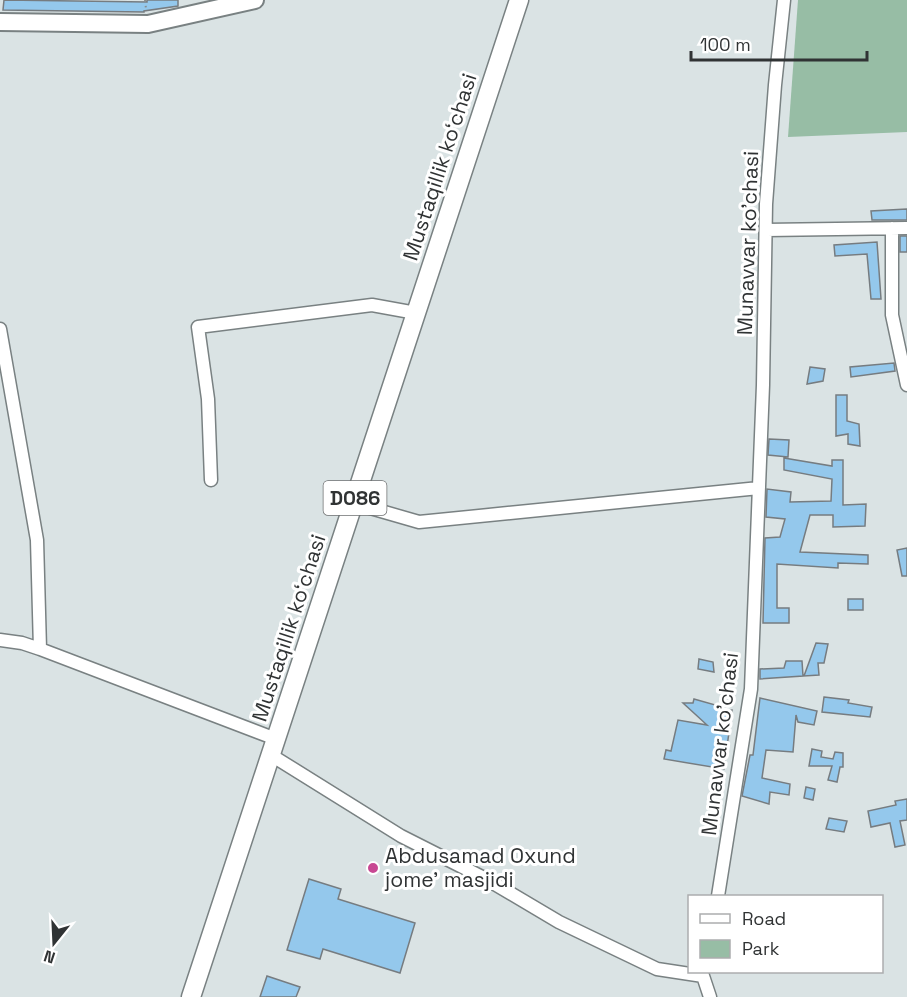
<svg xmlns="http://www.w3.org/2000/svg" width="907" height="997" viewBox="0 0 907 997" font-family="'Space Grotesk',sans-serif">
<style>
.green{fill:#97bda5}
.building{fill:#94c8ec;stroke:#767c80;stroke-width:1.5}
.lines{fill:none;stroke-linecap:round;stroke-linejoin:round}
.street-casing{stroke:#798182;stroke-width:15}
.secondary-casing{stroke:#798182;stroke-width:20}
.primary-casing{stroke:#798182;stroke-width:21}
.path{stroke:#878d8e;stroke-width:2;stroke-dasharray:1.5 4.5;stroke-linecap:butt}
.street{stroke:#fff;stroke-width:12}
.secondary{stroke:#fff;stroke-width:16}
.primary{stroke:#fff;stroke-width:18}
.poi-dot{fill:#c84893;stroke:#fff;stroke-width:2}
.labels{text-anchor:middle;stroke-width:6;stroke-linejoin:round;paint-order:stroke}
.shield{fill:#fff;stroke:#6e7071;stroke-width:1.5}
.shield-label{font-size:20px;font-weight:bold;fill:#303334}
.street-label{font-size:21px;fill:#303334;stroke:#fff}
.poi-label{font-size:21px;fill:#303334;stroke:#fff;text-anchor:start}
</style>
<rect width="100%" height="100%" fill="#dae3e4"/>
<path class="green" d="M798,0h109v132l-119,5z"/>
<path class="building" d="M4,0l143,2v-2h31v6l-34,5v1l-141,-2z
M907,209v11h-35l-1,-9z
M900,236h7v16h-7z
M877,242l4,57h-10l-4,-45 -32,2 -1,-11z
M894,363l1,8 -44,6 -1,-10z
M810,367l15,2 -2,12 -16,3z
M836,395h11v26l12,3 1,22 -12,-2v-10l-12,2z
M769,439l20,1 -1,17 -20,-2z
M784,458l48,8v-6h11v45l23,-1 -1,22 -32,1v-12h-23l-10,37 68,3v9l-30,-1v5l-61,-4v44h12v15h-26l2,-85 15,-1 5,-18 -19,-2 1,-28 24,3 -1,10 41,-1 1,-22 -48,-9z
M907,548v28h-5l-5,-26z
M848,599h15v11h-15z
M816,643l12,1 -4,19h-6l1,12 -15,1z
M699,659l14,3 1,10 -16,-3z
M786,661h16l1,15 -43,3v-10l24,-1z
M824,697l25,3 -1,3 24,4 -2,10 -48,-5z
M760,698l57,13 -3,14 -16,-3 -2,-7 -3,37 -27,-2 -4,28 28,6 -1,11 -19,-3 -1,12 -27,-8 8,-41h3z
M694,699l25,7 1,5 12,-1 -8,59 -60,-10 2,-9 5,1 7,-31 29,5 -24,-22h10z
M812,749l10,2 -1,6 12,2 2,-7 8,1v14h-3l-3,15 -9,-2 4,-14h-23z
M806,787l9,2 -2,11 -9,-2z
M907,799v21l-7,1 5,24 -10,2 -5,-24 -19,4 -3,-16 28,-6 -1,-4z
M829,818l18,3 -3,11 -18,-3z
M309,879l32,10 -3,10 77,24 -15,50 -77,-24 -3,10 -33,-9z
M267,976l33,11 -4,10h-36z"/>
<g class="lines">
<g class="street-casing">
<path id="street" d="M892,228v87l15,70
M766,230l141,-2
M0,329l37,211 3,109
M211,480l-3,-81 -10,-72 174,-22 44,8
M353,503l66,19 340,-34
M0,640l22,3 18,6 236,90
M271,755l130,81 87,44 71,42 98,47 46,7 7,21
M718,896l33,-207 12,-304 3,-181 9,-119 9,-85"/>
</g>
<g class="secondary-casing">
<path id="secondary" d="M0,22l148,2 107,-24"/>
</g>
<g class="primary-casing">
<path id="primary" d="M191,997l328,-997"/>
</g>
<path class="path" d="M145,0l1,9"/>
<use href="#street" class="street"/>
<use href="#secondary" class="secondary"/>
<use href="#primary" class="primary"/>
</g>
<circle class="poi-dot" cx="373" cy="868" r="6"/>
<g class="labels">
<rect class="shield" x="323.5" y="481" width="63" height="34" rx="4.5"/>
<g class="shield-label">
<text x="355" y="505">D086</text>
</g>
<g class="street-label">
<text transform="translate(440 167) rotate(-72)" y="7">Mustaqillik koʻchasi</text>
<text transform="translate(748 243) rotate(-88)" y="7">Munavvar ko'chasi</text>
<text transform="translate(289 628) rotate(-72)" y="7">Mustaqillik koʻchasi</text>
<text transform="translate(720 744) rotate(-83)" y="7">Munavvar ko'chasi</text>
</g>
<g class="poi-label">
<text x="385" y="863">Abdusamad Oxund<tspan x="385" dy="24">jome' masjidi</tspan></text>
</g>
</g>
<rect x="688" y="895" width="195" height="78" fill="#ffffff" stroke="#acadae" stroke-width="1.5"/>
<rect x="700" y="914" width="30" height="9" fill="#ffffff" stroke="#acadae" stroke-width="1.5"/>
<text x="742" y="925" font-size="18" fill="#303334">Road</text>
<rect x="700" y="940" width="30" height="18" fill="#97bda5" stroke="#acadae" stroke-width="1.5"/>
<text x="742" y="955" font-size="18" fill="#303334">Park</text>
<g transform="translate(54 943) rotate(198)" stroke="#ffffff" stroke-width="4.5" paint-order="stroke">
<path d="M0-4.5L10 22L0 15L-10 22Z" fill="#303334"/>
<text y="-9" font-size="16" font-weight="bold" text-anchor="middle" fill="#303334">N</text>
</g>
<path d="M691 51v9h176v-9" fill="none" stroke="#303334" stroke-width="3"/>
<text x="700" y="51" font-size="18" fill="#303334" stroke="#ffffff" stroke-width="4.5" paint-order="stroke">100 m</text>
</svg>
